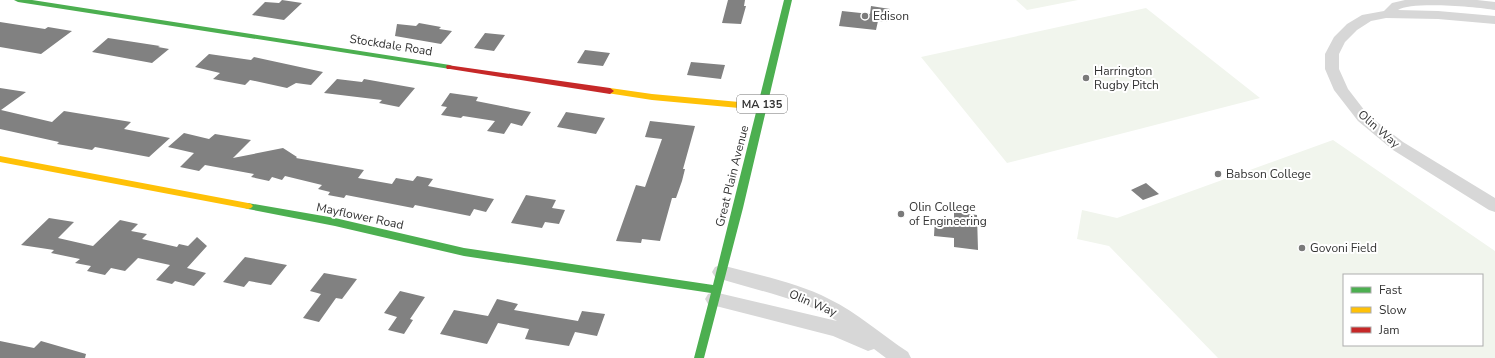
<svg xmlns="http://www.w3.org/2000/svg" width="1495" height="358" viewBox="0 0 1495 358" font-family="'Nunito Sans',sans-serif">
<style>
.green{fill:#f1f5ed;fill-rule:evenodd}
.building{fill:#818181}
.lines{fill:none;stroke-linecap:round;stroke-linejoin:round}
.street{fill:#d7d7d7;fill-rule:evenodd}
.fast{fill:#4caf50;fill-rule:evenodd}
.slow{fill:#ffc107;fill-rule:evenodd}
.jam{fill:#c62828;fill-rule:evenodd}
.poi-dot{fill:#7a7a7a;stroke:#fff;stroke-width:1.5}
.labels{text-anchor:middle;stroke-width:4;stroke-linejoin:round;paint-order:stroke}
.shield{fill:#fff;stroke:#707070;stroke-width:1}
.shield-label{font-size:11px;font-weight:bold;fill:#333}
.poi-label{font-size:12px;fill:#333;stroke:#fff;text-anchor:start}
.street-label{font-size:12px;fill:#333;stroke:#fff}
</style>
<rect width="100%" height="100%" fill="#fff"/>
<path class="green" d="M1016,0h62l-51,10z
M1146,8l114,90 -253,65 -86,-106z
M1333,140l162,111v107h-277l-109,-112 -32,-7 5,-29 35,8zM1344,275h138v70h-138z"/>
<path class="building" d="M282,0l20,3 -18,17 -32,-5 13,-13 14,1z
M728,0h17l-1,6h2l-5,18 -19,-1z
M871,6l19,3 -3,13 -9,-1 -2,9 -37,-4 3,-15 28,3z
M0,22l45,7 3,-2 24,4 -31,23 -41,-7z
M419,23l22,4 -2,2 13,2 -11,13 -46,-8 2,-12 19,2z
M485,33l20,2 -11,16 -20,-3z
M108,38l52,8 -2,1 11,2 -17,14 -60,-11z
M585,50l25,3 -7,13 -26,-3z
M209,54l42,6 3,-3 9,2 60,13 -12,13 -15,-2 -9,5 -37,-8 -5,5 -32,-6 7,-6 -25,-6z
M691,62l34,3 -4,14 -34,-4z
M337,79l25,3 2,-3 51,9 -16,19 -20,-4 3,-3 -58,-7z
M0,88l26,4 -25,18 51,12 12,-11 67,11 -7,7 46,9 -21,19 -54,-10 -3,3 -35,-6 2,-2 -59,-13z
M450,93l28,4 -2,4 55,11 -9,14 -11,-3 -7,11 -17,-3 8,-10 -32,-5 -2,2 -20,-3 6,-8 -6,-1z
M566,112l39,6 -9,16 -39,-7z
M650,121l45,5 -12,43h2l-3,12 -6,17h-4l-12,43 -18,-2 -1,4 -25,-2 20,-56 9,2 17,-48 -17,-2z
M184,133l25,6 6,-5 36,6 -18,18 50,-10 14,9 -1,1 68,12 -6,8 34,6 4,-6 17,3 4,-5 16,3 -5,7 66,13 -8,13 -12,-3 -4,7 -55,-11 -2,3 -67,-13 -2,3 -16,-3 2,-3 -12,-3 4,-4 -37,-9 -3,4 -10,-3 -3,4 -18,-4 3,-3 -49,-9 -6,6 -19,-4 14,-14 -26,-6z
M1146,183l13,11 -16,6 -12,-10z
M526,195l30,5 -4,8 13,2 -6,14 -14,-2 -3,6 -31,-5z
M954,212l23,3 1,35 -24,-3v-9l-20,-2 1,-18 19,2z
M49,218l25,4 -16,16 35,8 27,-26 18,4 -7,7 16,3 -5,5 35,8 2,-3 9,2 9,-9 10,9 -20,22 19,5 -12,13 -19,-5 -3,3 -16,-4 14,-15 -32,-7 -13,13 -14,-3 -6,7 -18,-4 4,-5 -16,-3 5,-4 -29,-6 3,-3 -33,-5z
M245,257l42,8 -16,20 -22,-4 -5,6 -21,-5z
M324,273l33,6 -15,20 -6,-1 -17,24 -16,-4 18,-24 -11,-3z
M400,291l25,6 -15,22 3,1 -9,14 -16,-4 9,-13 -13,-4z
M497,299l21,5 -4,6 64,11 4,-10 23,3 -8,22 -22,-4 -6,14 -44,-7 4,-10 -31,-6 -11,21 -47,-10 14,-24 34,6z
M0,341l34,7 7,-7 45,13 -1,4h-85z"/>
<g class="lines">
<path class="street" d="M1405,0h72l18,2v8c-17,-3 -84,-9 -97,0l40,1 57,5v8l-57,-5 -52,-1 -15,3 -14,9 -12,12 -6,12v15l9,20 20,26 35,27 92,56v14l-6,-2 -96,-60 -35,-29 -24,-31 -9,-21v-15l9,-17 13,-13 15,-9 22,-4 8,-8z
M721,265c36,10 75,17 108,34 29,14 53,36 79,53l3,6h-25l-12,-9 -6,2 -35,-15 -125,-32 -3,-5 3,-5 6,-2 123,29c-38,-24 -81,-30 -122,-44l-3,-5 3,-5z"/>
<path class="fast" d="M14,0h18l418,65 4,2 -4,2 -432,-67z
M784,0h8l-49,208 -39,150h-10l17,-65 -247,-37 -129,-30 -87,-17 -3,-1 -2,-2 2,-2 3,-1 87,15 129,30 249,37z"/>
<path class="slow" d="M610,88l42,6 109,10 4,3 -4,3 -109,-10 -45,-7 -1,-2 1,-2z
M0,156l248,47 3,1 2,2 -2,2 -3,1 -248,-47z"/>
<path class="jam" d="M447,65l163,23 4,3 -4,3 -160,-25h-3l-1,-2z"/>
</g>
<g class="poi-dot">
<circle cx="865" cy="16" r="4"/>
<circle cx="1086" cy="78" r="4"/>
<circle cx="1218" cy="174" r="4"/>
<circle cx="901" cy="214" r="4"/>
<circle cx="1302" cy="248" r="4"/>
</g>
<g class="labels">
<rect class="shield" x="737" y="95" width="50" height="18" rx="3"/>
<g class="shield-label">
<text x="762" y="108">MA 135</text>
</g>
<g class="poi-label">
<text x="873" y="20">Edison</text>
<text x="1094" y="75">Harrington<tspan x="1094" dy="14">Rugby Pitch</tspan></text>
<text x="1226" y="178">Babson College</text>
<text x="909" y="211">Olin College<tspan x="909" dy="14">of Engineering</tspan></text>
<text x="1310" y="252">Govoni Field</text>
</g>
<g class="street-label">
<text transform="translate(391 45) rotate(9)" y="4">Stockdale Road</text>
<text transform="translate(1379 129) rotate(41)" y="4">Olin Way</text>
<text transform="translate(732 176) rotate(-76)" y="4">Great Plain Avenue</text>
<text transform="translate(360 216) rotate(12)" y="4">Mayflower Road</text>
<text transform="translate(813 303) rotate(23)" y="4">Olin Way</text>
</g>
</g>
<rect x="1343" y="274" width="140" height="72" fill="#ffffff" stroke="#adadad"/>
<rect x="1351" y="287" width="20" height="6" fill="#4caf50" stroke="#adadad"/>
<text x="1379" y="294" font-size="12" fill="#333333">Fast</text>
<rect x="1351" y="307" width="20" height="6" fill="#ffc107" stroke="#adadad"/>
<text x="1379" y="314" font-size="12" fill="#333333">Slow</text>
<rect x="1351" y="327" width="20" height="6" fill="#c62828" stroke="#adadad"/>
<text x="1379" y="334" font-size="12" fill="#333333">Jam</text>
</svg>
